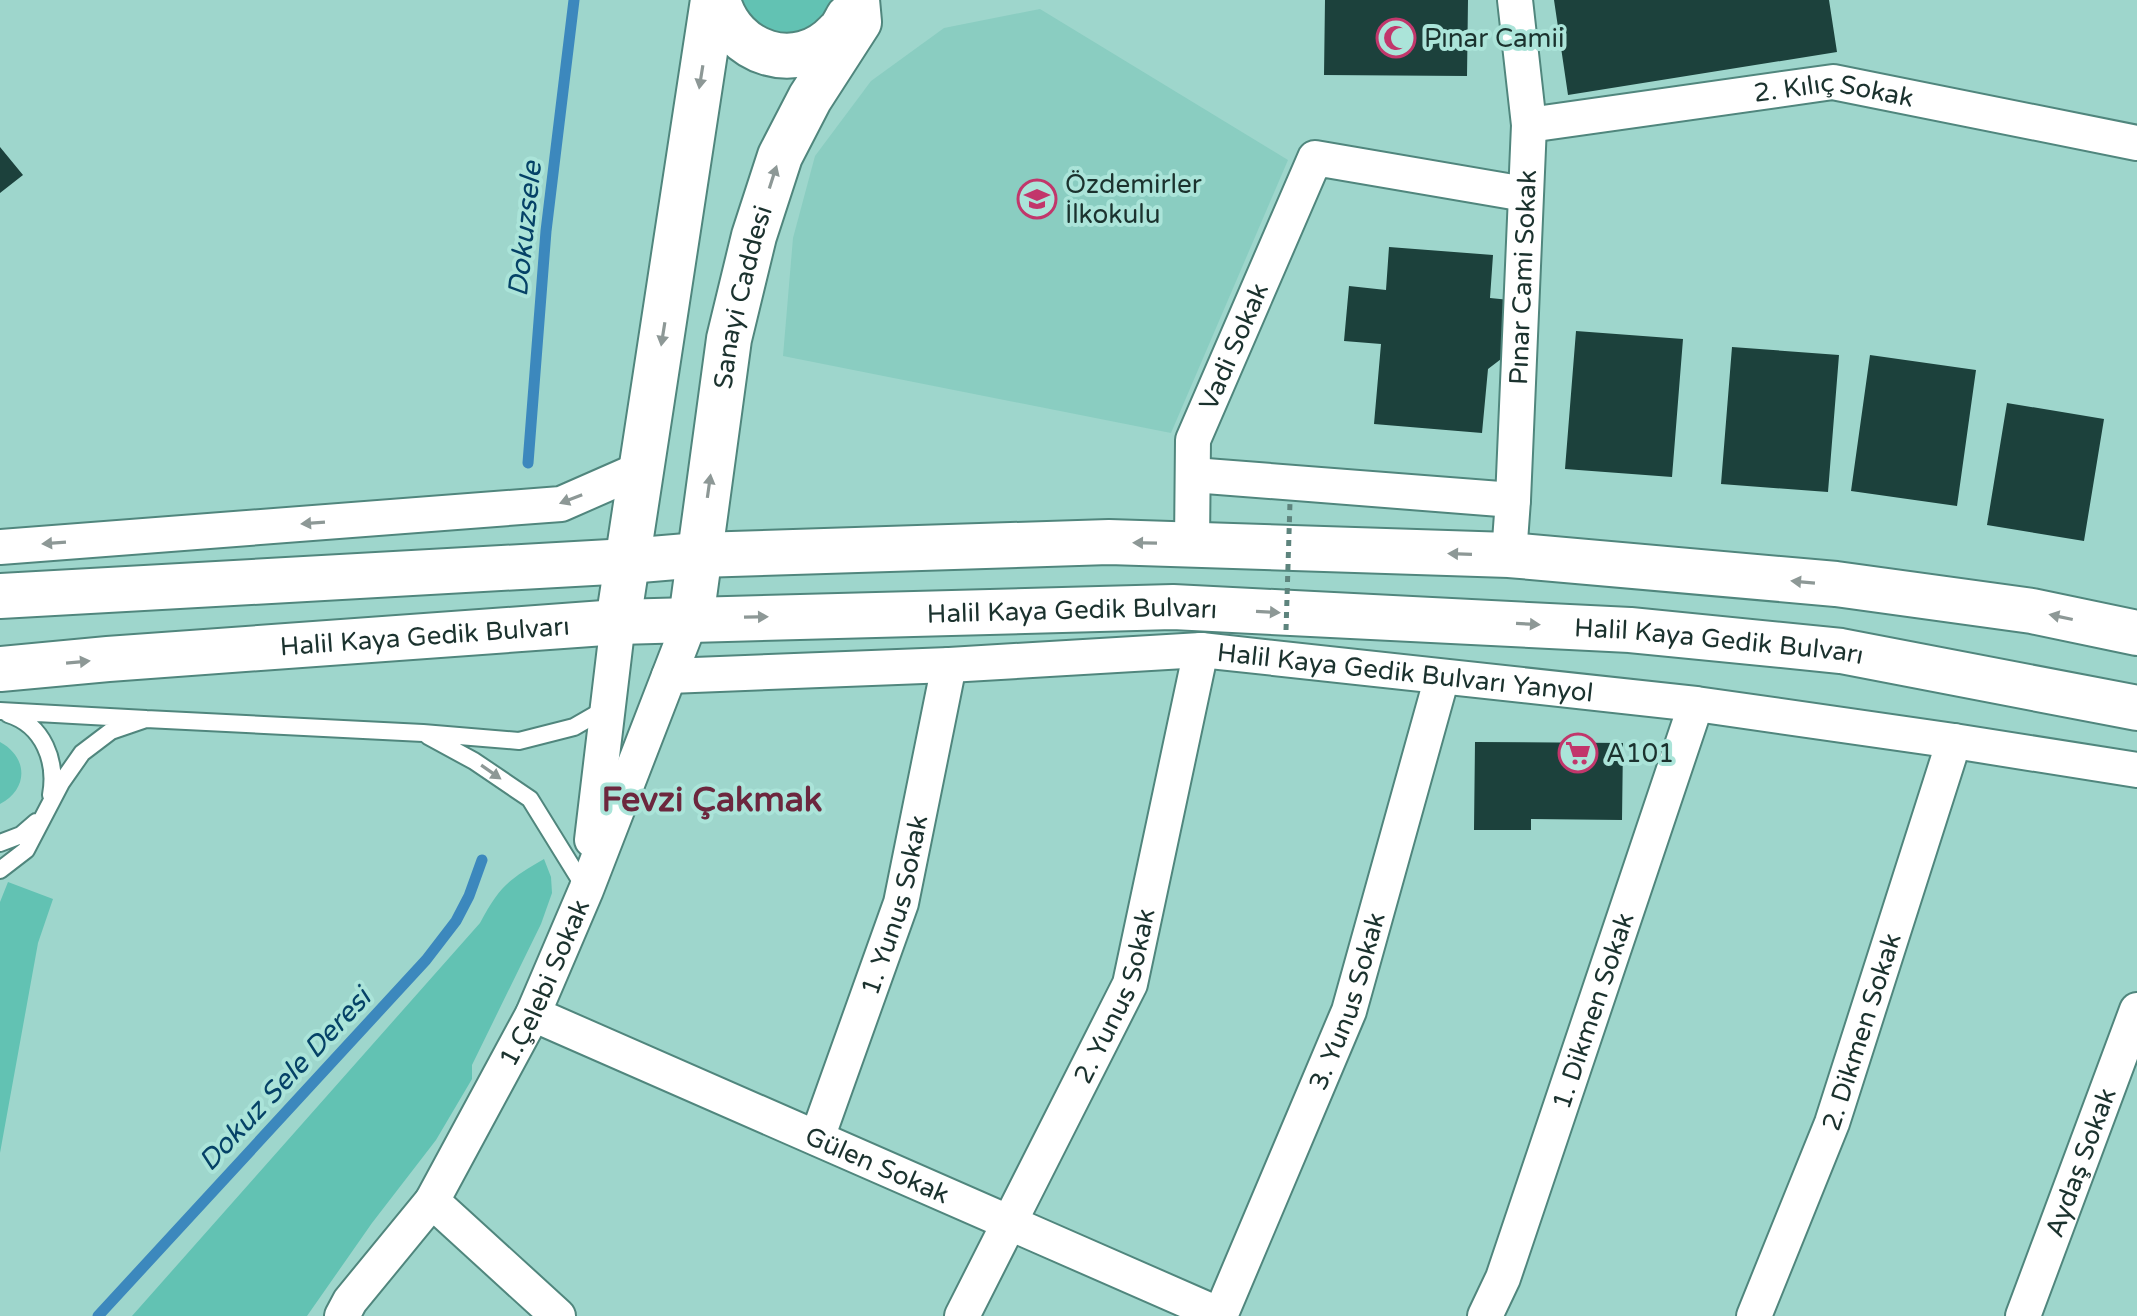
<svg xmlns="http://www.w3.org/2000/svg" width="2137" height="1316" viewBox="0 0 2137 1316" font-family="'Varela Round',sans-serif">
<style>
.built{fill:#8acdc1}
.green{fill:#62c2b3}
.lines{fill:none;stroke-linecap:round;stroke-linejoin:round}
.stream{stroke:#3c88bd;stroke-width:11}
.building{fill:#1c413c}
.lane-casing{stroke:#50867d;stroke-width:20}
.street-casing{stroke:#50867d;stroke-width:38}
.secondary-casing{stroke:#50867d;stroke-width:48}
.highway-casing{stroke:#50867d;stroke-width:48}
.lane{stroke:#fff;stroke-width:16}
.street{stroke:#fff;stroke-width:34}
.secondary{stroke:#fff;stroke-width:44}
.highway{stroke:#fff;stroke-width:44}
.path-bridge{stroke:#5d847d;stroke-width:5;stroke-dasharray:6 6;stroke-linecap:butt}
.oneway{fill:#8d9896}
.labels{text-anchor:middle;stroke-width:8;stroke-linejoin:round;paint-order:stroke}
.poi-label{font-size:26px;fill:#1b322e;stroke:#abe4d9;text-anchor:start}
.street-label{font-size:26px;fill:#1b322e;stroke:#abe4d9}
.water-label{font-size:28px;font-style:italic;fill:#054267;stroke:#abe4d9}
.district-label{font-size:34px;font-weight:bold;fill:#6c273e;stroke:#abe4d9}
</style>
<rect width="100%" height="100%" fill="#9ed6cc"/>
<path class="built" d="M1040,9l248,151 -117,273 -388,-77 10,-118 22,-82 56,-75 73,-53z"/>
<path class="green" d="M736,0h101l-9,25 -59,17z
M0,742c28,15 29,47 0,62z
M544,859l7,18 1,16 -11,31 -69,141v14l-36,61 -64,83 -65,93h-175l348,-393c20,-37 28,-43 64,-64z
M8,882l45,17 -15,44 -38,210v-251z"/>
<g class="lines">
<path class="stream" d="M528,463l18,-232 28,-231
M98,1316l328,-356 30,-39 13,-25 13,-36"/>
</g>
<path class="building" d="M1325,0h143l-1,76 -143,-1z
M1554,0h275l8,52 -269,43z
M0,147l23,28 -23,18z
M1389,247l104,8 -3,43 20,2 -5,56 -17,13 -6,64 -108,-9 7,-80 -37,-3 5,-55 37,4z
M1576,331l107,8 -11,138 -107,-8z
M1732,347l107,8 -11,137 -107,-8z
M1870,355l106,15 -19,136 -106,-15z
M2007,403l97,16 -20,122 -97,-16z
M1475,742l148,1 -1,77 -91,-1v11h-57z"/>
<g class="lines">
<g class="lane-casing">
<path id="lane" d="M0,711l146,8 -35,12 -29,22 -21,30 -35,67 -26,20
M8,714c36,11 49,48 43,81
M146,719l277,14 96,8 55,-14 33,-19
M428,736l46,25 56,38 55,89
M0,843l21,-8 15,-13"/>
</g>
<g class="street-casing">
<g id="street">
<path id="s1" d="M1529,125l304,-43 304,61"/>
<path d="M1193,475l320,25"/>
<path id="s2" d="M1192,544l1,-104 122,-282 210,36"/>
<path d="M0,547l561,-43 82,-36"/>
<path id="s3" d="M1509,555l4,-55 16,-375 -14,-125"/>
<path id="s4" d="M669,676l280,-11 252,-15 495,54 258,37 183,29"/>
<path d="M592,840l26,-218"/>
<path id="s5" d="M533,1014l687,301"/>
<path id="s6" d="M817,1138l84,-235 48,-238"/>
<path d="M432,1201l126,115"/>
<path id="s7" d="M342,1316l8,-15 82,-100 101,-187 53,-124 105,-271"/>
<path id="s8" d="M962,1316l168,-332 71,-334"/>
<path id="s9" d="M1220,1316l129,-305 93,-334"/>
<path id="s10" d="M1485,1316l18,-38 193,-574"/>
<path id="s11" d="M1754,1316l78,-193 122,-382"/>
<path id="s12" d="M2023,1316l114,-306"/>
</g>
</g>
<g class="secondary-casing">
<g id="secondary">
<path d="M718,0c14,54 79,76 119,33 5,-4 8,-11 11,-16"/>
<path id="s13" d="M691,619l38,-280 25,-103 26,-80 30,-58 49,-76 -2,-22"/>
<path d="M618,622l95,-622"/>
</g>
</g>
<g class="highway-casing">
<g id="highway">
<path d="M0,596l628,-35 71,-6 410,-13 400,13 327,29 196,27 105,22"/>
<path id="s14" d="M0,669l108,-10 510,-37 555,-15 457,23 211,21 296,57"/>
</g>
</g>
<use href="#lane" class="lane"/>
<use href="#street" class="street"/>
<use href="#secondary" class="secondary"/>
<use href="#highway" class="highway"/>
<path class="path-bridge" d="M1286,630l4,-128"/>
</g>
<defs><path id="oneway-solid" d="M-6-.8H1V-3.2L6.5 0L1 3.2V.8H-6Z" transform="scale(2)"/></defs>
<g class="oneway">
<use href="#oneway-solid" transform="translate(701 77) rotate(99)"/>
<use href="#oneway-solid" transform="translate(773 177) rotate(-72)"/>
<use href="#oneway-solid" transform="translate(663 334) rotate(99)"/>
<use href="#oneway-solid" transform="translate(709 486) rotate(-82)"/>
<use href="#oneway-solid" transform="translate(571 499) rotate(159)"/>
<use href="#oneway-solid" transform="translate(313 523) rotate(176)"/>
<use href="#oneway-solid" transform="translate(54 543) rotate(176)"/>
<use href="#oneway-solid" transform="translate(1145 543) rotate(-179)"/>
<use href="#oneway-solid" transform="translate(1460 554) rotate(-178)"/>
<use href="#oneway-solid" transform="translate(1803 582) rotate(-175)"/>
<use href="#oneway-solid" transform="translate(1268 612) rotate(3)"/>
<use href="#oneway-solid" transform="translate(756 617) rotate(-1)"/>
<use href="#oneway-solid" transform="translate(2061 617) rotate(-168)"/>
<use href="#oneway-solid" transform="translate(1528 624) rotate(3)"/>
<use href="#oneway-solid" transform="translate(78 662) rotate(-5)"/>
<use href="#oneway-solid" transform="translate(491 772) rotate(35)"/>
</g>
<defs>
<g id="mosque-ring" transform="scale(2)"><circle r="9.5" fill="#abe4d9" stroke="#c2366b" stroke-width="1.5"/><path d="M3.5-4.9A6 6 0 1 0 3.5 4.9A5 5 0 1 1 3.5-4.9Z" fill="#c2366b"/></g>
<g id="school-ring" transform="scale(2)"><circle r="9.5" fill="#abe4d9" stroke="#c2366b" stroke-width="1.5"/><path d="M0-5L7-2L0 1L-7-2ZM-4 1L0 2.5L4 1V4Q0 6-4 4Z" fill="#c2366b"/></g>
<g id="supermarket-ring" transform="scale(2)"><circle r="9.5" fill="#abe4d9" stroke="#c2366b" stroke-width="1.5"/><path d="M-6-5.5h2.5l.6 2H6L4.5 2H-2.5L-4.4-4H-6ZM-1.5 3.2a1.3 1.3 0 1 0 .1 0ZM3 3.2a1.3 1.3 0 1 0 .1 0Z" fill="#c2366b"/></g>
</defs>
<g fill-rule="evenodd">
<use href="#mosque-ring" x="1396" y="38"/>
<use href="#school-ring" x="1037" y="199"/>
<use href="#supermarket-ring" x="1578" y="753"/>
</g>
<g class="labels">
<g class="poi-label">
<text x="1424" y="47">Pınar Camii</text>
<text x="1065" y="193">Özdemirler<tspan x="1065" dy="30">İlkokulu</tspan></text>
<text x="1606" y="762">A101</text>
</g>
<g class="street-label">
<text dy="9" stroke="none"><textPath href="#s1" startOffset="308">2. Kılıç Sokak</textPath></text>
<text dy="9" stroke="none"><textPath href="#s3" startOffset="278">Pınar Cami Sokak</textPath></text>
<text dy="9" stroke="none"><textPath href="#s13" startOffset="326">Sanayi Caddesi</textPath></text>
<text dy="9" stroke="none"><textPath href="#s2" startOffset="206">Vadi Sokak</textPath></text>
<text dy="9" stroke="none"><textPath href="#s14" startOffset="1074">Halil Kaya Gedik Bulvarı</textPath></text>
<text dy="9" stroke="none"><textPath href="#s14" startOffset="426">Halil Kaya Gedik Bulvarı</textPath></text>
<text dy="9" stroke="none"><textPath href="#s14" startOffset="1722">Halil Kaya Gedik Bulvarı</textPath></text>
<text dy="9" stroke="none"><textPath href="#s4" startOffset="738">Halil Kaya Gedik Bulvarı Yanyol</textPath></text>
<text dy="9" stroke="none"><textPath href="#s6" startOffset="246">1. Yunus Sokak</textPath></text>
<text dy="9" stroke="none"><textPath href="#s7" startOffset="392">1.Çelebi Sokak</textPath></text>
<text dy="9" stroke="none"><textPath href="#s8" startOffset="356">2. Yunus Sokak</textPath></text>
<text dy="9" stroke="none"><textPath href="#s9" startOffset="340">3. Yunus Sokak</textPath></text>
<text dy="9" stroke="none"><textPath href="#s10" startOffset="324">1. Dikmen Sokak</textPath></text>
<text dy="9" stroke="none"><textPath href="#s11" startOffset="304">2. Dikmen Sokak</textPath></text>
<text dy="9" stroke="none"><textPath href="#s12" startOffset="164">Aydaş Sokak</textPath></text>
<text dy="9" stroke="none"><textPath href="#s5" startOffset="376">Gülen Sokak</textPath></text>
</g>
<g class="water-label">
<text transform="translate(524 229) rotate(-84)" y="10">Dokuzsele</text>
<text transform="translate(284 1079) rotate(-47)" y="10">Dokuz Sele Deresi</text>
</g>
<g class="district-label">
<text x="712" y="811">Fevzi Çakmak</text>
</g>
</g>
</svg>
